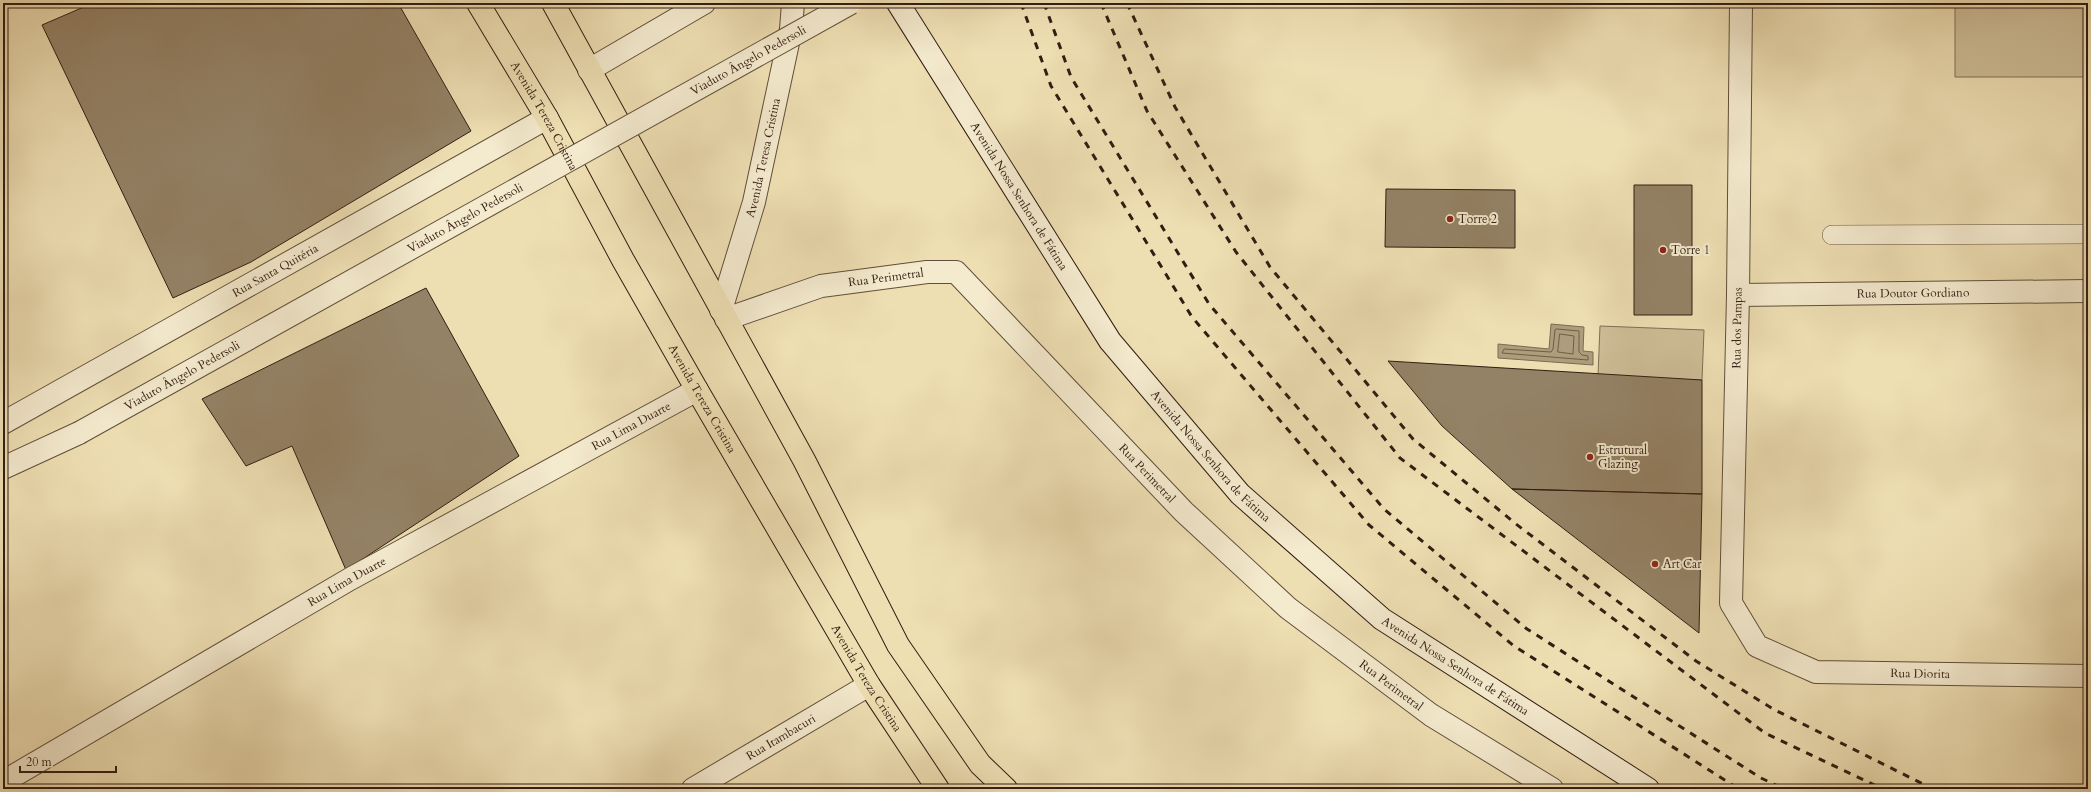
<svg xmlns="http://www.w3.org/2000/svg" width="2091" height="792" viewBox="0 0 2091 792" font-family="Cardo,serif">
<style>
.green{fill:#cebe98;stroke:#806e55}
.water{fill:#ae9d7c;stroke:#7c6a52}
.lines{fill:none;stroke-linecap:round;stroke-linejoin:round}
.shore{stroke:#705d47;stroke-width:1}
.building{fill:#948266;stroke:#321d12}
.service-casing{stroke:#614e3a;stroke-width:20}
.minor-casing{stroke:#614e3a;stroke-width:24}
.tertiary-casing{stroke:#614e3a;stroke-width:24}
.secondary-casing{stroke:#321d12;stroke-width:24}
.trunk-casing{stroke:#321d12;stroke-width:24}
.service{stroke:#f4eace;stroke-width:19}
.minor{stroke:#f4eace;stroke-width:22}
.tertiary{stroke:#f4eace;stroke-width:22}
.secondary{stroke:#f4eace;stroke-width:22}
.trunk{stroke:#eedfb3;stroke-width:22}
.rail{stroke:#321d12;stroke-width:3;stroke-dasharray:7 7;stroke-linecap:butt}
.tertiary-bridge-casing{stroke:#614e3a;stroke-width:24;stroke-linecap:butt}
.tertiary-bridge{stroke:#f4eace;stroke-width:22}
.poi-dot{fill:#8f2418;stroke:#f4eace;stroke-width:1.5}
.labels{text-anchor:middle;stroke-width:4;stroke-linejoin:round;paint-order:stroke}
.street-label{font-size:12px;fill:#321d12;stroke:#f4eace}
.poi-label{font-size:12px;fill:#321d12;stroke:#f4eace;text-anchor:start}
</style>
<rect width="100%" height="100%" fill="#eedfb3"/>
<filter id="stains"><feTurbulence type="fractalNoise" baseFrequency=".005" numOctaves="4"/><feColorMatrix values="0 0 0 0 .2 0 0 0 0 .09 0 0 0 0 .02 0 0 0 .5 -.17"/></filter>
<radialGradient id="worn" r=".72"><stop offset=".6" stop-color="#630" stop-opacity="0"/><stop offset="1" stop-color="#630" stop-opacity=".3"/></radialGradient>
<path class="green" d="M1955,3h133v74h-133z
M1600,326l104,4 -2,50 -104,-4z"/>
<path class="water" d="M1551,324l33,3 -1,24 10,1v13l-95,-7v-14l51,5z"/>
<g class="lines">
<path class="shore" d="M1557,329l22,2v21l3,3 6,1v4l-86,-7 2,-4 47,3 2,-3 2,-19z
M1560,334l14,2 -1,18 -15,-2z"/>
</g>
<path class="building" d="M93,3h305l73,128 -220,131 -78,36 -131,-273z
M1634,185h58v130h-58z
M1386,189l129,1v58l-130,-1z
M426,288l93,168 -173,114 -54,-124 -46,20 -44,-67z
M1388,361l314,19v114l-190,-5 -70,-63z
M1512,489l190,5 -3,139z"/>
<g class="lines">
<g class="service-casing">
<path id="service" d="M1832,235l256,-1"/>
</g>
<g class="minor-casing">
<g id="minor">
<path d="M589,70l115,-67"/>
<path id="s1" d="M1738,295l-7,308 26,43 59,26 272,4"/>
<path id="s2" d="M721,310l33,-108 37,-173 2,-26"/>
<path id="s3" d="M726,319l95,-33 106,-14h29l228,240 104,96 143,107 121,74"/>
<path id="s4" d="M3,782l347,-203 347,-189"/>
<path id="s5" d="M693,789l176,-104"/>
</g>
</g>
<g class="tertiary-casing">
<g id="tertiary">
<path id="s6" d="M1741,3l-3,292 350,-4"/>
<path id="s7" d="M3,423l544,-305"/>
<path d="M3,468l76,-35"/>
</g>
</g>
<g class="secondary-casing">
<g id="secondary">
<path id="s8" d="M898,3l212,338 130,153 142,125 266,170"/>
</g>
</g>
<g class="trunk-casing">
<g id="trunk">
<path id="s9" d="M478,3l69,115 76,142 74,130 172,295 69,104"/>
<path d="M553,3l251,457 94,185 82,119 26,25"/>
</g>
</g>
<use href="#service" class="service"/>
<use href="#minor" class="minor"/>
<use href="#tertiary" class="tertiary"/>
<use href="#secondary" class="secondary"/>
<use href="#trunk" class="trunk"/>
<path class="rail" d="M1021,3l30,83 141,231 177,208 145,121 225,143
M1044,3l27,74 138,227 175,205 143,120 234,149 23,11
M1101,3l46,108 89,141 164,206 365,275 118,56
M1127,3l48,104 95,160 143,172 103,85 180,137 77,48 160,80"/>
<g class="tertiary-bridge-casing">
<g id="tertiary-bridge">
<path id="s10" d="M79,433l772,-430"/>
</g>
</g>
<use href="#tertiary-bridge" class="tertiary-bridge"/>
</g>
<g class="poi-dot">
<circle cx="1450" cy="219" r="4"/>
<circle cx="1663" cy="250" r="4"/>
<circle cx="1590" cy="457" r="4"/>
<circle cx="1655" cy="564" r="4"/>
</g>
<g class="labels">
<g class="street-label">
<text dy="4" stroke="none"><textPath href="#s10" startOffset="766">Viaduto Ângelo Pedersoli</textPath></text>
<text dy="4" stroke="none"><textPath href="#s9" startOffset="131">Avenida Tereza Cristina</textPath></text>
<text dy="4" stroke="none"><textPath href="#s2" startOffset="158">Avenida Teresa Cristina</textPath></text>
<text dy="4" stroke="none"><textPath href="#s8" startOffset="228">Avenida Nossa Senhora de Fátima</textPath></text>
<text dy="4" stroke="none"><textPath href="#s10" startOffset="442">Viaduto Ângelo Pedersoli</textPath></text>
<text dy="4" stroke="none"><textPath href="#s7" startOffset="312">Rua Santa Quitéria</textPath></text>
<text dy="4" stroke="none"><textPath href="#s3" startOffset="166">Rua Perimetral</textPath></text>
<text dy="4" stroke="none"><textPath href="#s6" startOffset="467">Rua Doutor Gordiano</textPath></text>
<text transform="translate(1737 328) rotate(-89)" y="4">Rua dos Pampas</text>
<text dy="4" stroke="none"><textPath href="#s10" startOffset="118">Viaduto Ângelo Pedersoli</textPath></text>
<text dy="4" stroke="none"><textPath href="#s9" startOffset="455">Avenida Tereza Cristina</textPath></text>
<text dy="4" stroke="none"><textPath href="#s4" startOffset="722">Rua Lima Duarte</textPath></text>
<text dy="4" stroke="none"><textPath href="#s8" startOffset="552">Avenida Nossa Senhora de Fátima</textPath></text>
<text dy="4" stroke="none"><textPath href="#s3" startOffset="514">Rua Perimetral</textPath></text>
<text dy="4" stroke="none"><textPath href="#s4" startOffset="398">Rua Lima Duarte</textPath></text>
<text dy="4" stroke="none"><textPath href="#s8" startOffset="876">Avenida Nossa Senhora de Fátima</textPath></text>
<text dy="4" stroke="none"><textPath href="#s1" startOffset="527">Rua Diorita</textPath></text>
<text dy="4" stroke="none"><textPath href="#s9" startOffset="779">Avenida Tereza Cristina</textPath></text>
<text dy="4" stroke="none"><textPath href="#s3" startOffset="838">Rua Perimetral</textPath></text>
<text dy="4" stroke="none"><textPath href="#s5" startOffset="102">Rua Itambacuri</textPath></text>
</g>
<g class="poi-label">
<text x="1458" y="223">Torre 2</text>
<text x="1671" y="254">Torre 1</text>
<text x="1598" y="454">Estrutural<tspan x="1598" dy="14">Glazing</tspan></text>
<text x="1663" y="568">Art Car</text>
</g>
</g>
<rect width="2091" height="792" fill="none" stroke="#eedfb3" stroke-width="16"/>
<rect x="4" y="4" width="2083" height="784" fill="none" stroke="#321d12" stroke-width="2"/>
<rect x="8" y="8" width="2075" height="776" fill="none" stroke="#321d12"/>
<path d="M20 766v6h96v-6" fill="none" stroke="#321d12" stroke-width="2"/>
<text x="26" y="766" font-size="12" fill="#321d12" stroke="#f4eace" stroke-width="3" paint-order="stroke">20 m</text>
<rect width="100%" height="100%" filter="url(#stains)"/>
<rect width="100%" height="100%" fill="url(#worn)"/>
</svg>
